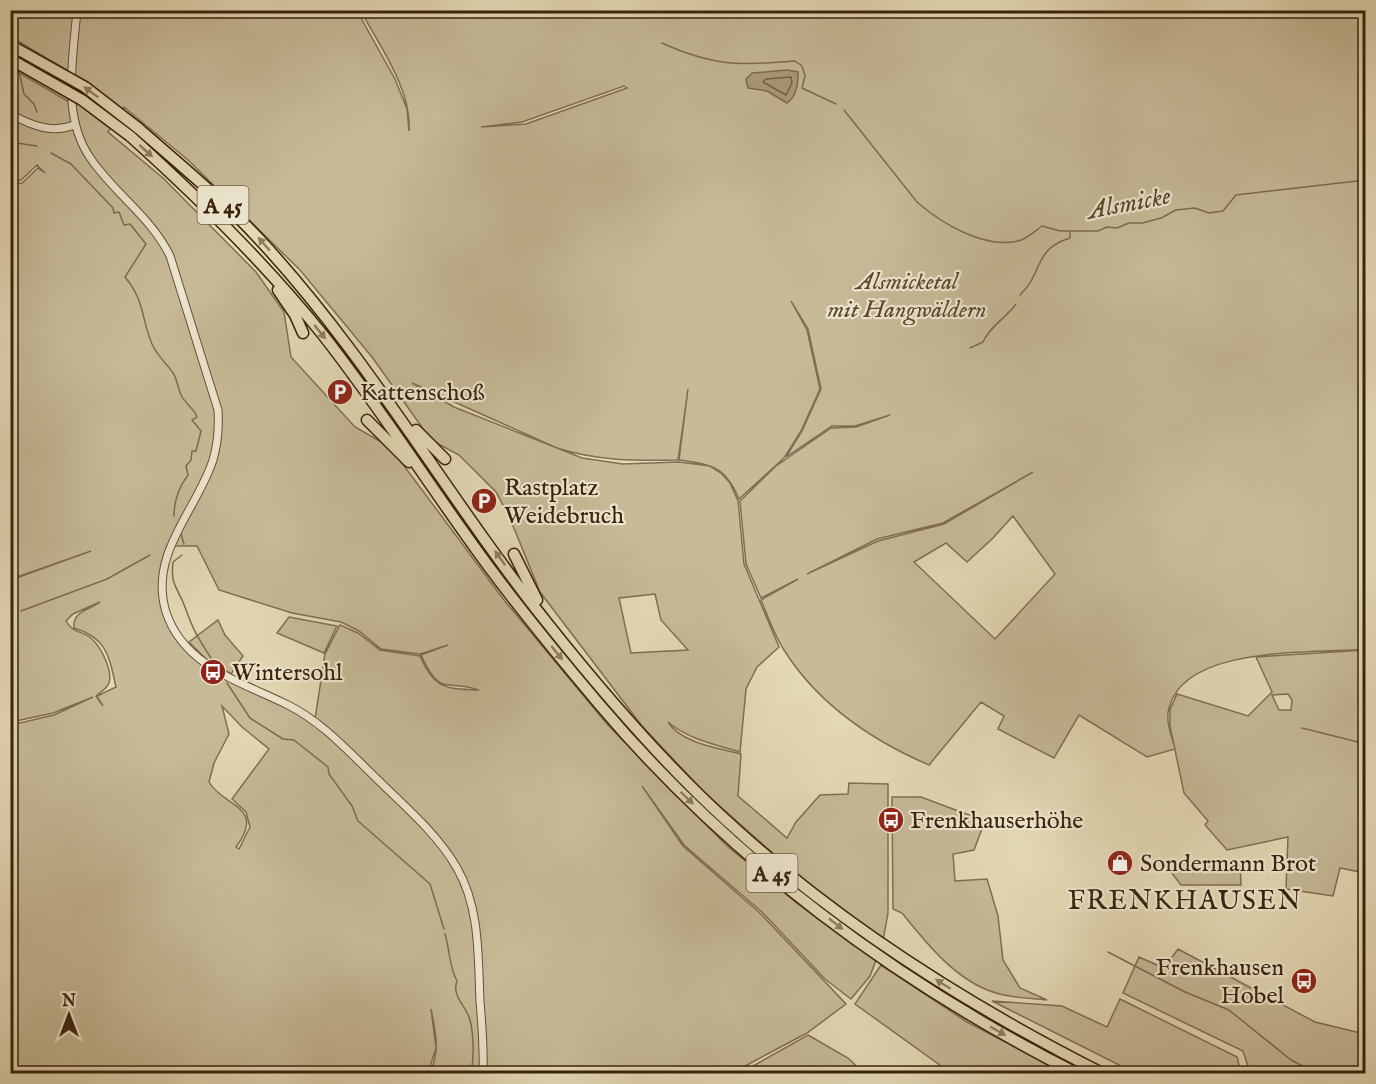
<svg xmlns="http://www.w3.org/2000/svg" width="1376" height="1084" viewBox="0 0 1376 1084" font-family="'IM FELL English',serif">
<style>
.green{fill:#c7ba98;stroke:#806e52;stroke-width:1.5;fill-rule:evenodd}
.water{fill:#aa9b7c;stroke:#7d6b4f;stroke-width:1.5}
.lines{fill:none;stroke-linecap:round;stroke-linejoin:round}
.shore{stroke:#725e44;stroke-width:1.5}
.stream{stroke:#7d6b4f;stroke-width:1.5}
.minor-casing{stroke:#645036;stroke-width:9}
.highway-casing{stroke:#39220c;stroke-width:13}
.minor{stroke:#ede6cf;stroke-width:7}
.highway{stroke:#e4d9b5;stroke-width:10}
.highway-bridge-casing{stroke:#39220c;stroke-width:13;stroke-linecap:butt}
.highway-bridge{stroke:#e4d9b5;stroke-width:10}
.oneway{fill:#8e7e60}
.labels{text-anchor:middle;stroke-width:4.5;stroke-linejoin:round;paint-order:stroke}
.shield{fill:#ede6cf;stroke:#6f5d46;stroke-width:1.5}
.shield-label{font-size:22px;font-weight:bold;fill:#39220c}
.park-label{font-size:24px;font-style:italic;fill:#5c482f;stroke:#ede6cf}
.poi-label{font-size:24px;fill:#39220c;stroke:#ede6cf;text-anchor:start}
.water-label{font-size:26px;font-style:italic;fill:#5b462e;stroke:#ede6cf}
.quarter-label{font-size:27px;letter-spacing:1.5px;fill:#39220c;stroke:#ede6cf}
</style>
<rect width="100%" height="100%" fill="#e4d9b5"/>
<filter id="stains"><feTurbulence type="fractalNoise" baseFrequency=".00333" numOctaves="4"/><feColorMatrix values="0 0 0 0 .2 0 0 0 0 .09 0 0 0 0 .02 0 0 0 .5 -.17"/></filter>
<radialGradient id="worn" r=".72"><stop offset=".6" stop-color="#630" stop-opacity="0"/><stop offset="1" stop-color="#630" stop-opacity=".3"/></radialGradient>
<path class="green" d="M10,11h347l38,68 12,30 2,22c3,-41 -29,-84 -48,-120h1004v638c-50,5 -180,-5 -196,59 -4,13 3,28 6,41l-28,8 -68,-42 -25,43 -56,-29 6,-13 -23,-14 -52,63c-58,-25 -111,-61 -145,-115 -10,-15 -16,-34 -23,-50l37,-21 -37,19 -15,-34 -6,-63 36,-35 55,-38 25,-1 34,-12 -35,11h-23l-46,31 16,-26 19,-42 -13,-60 -17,-28 16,29 13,59 -19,42 -17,27 -45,41c-14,-33 -26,-34 -60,-39l9,-71 -10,71c-43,1 -80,1 -121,-12l-145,-65 42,24 128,51 41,6 56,-2 31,4 11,7 9,10 8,18 6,63 35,83 -22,20 -11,22 -6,63c-27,-8 -52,-13 -72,-30 13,21 50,26 73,32l-3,42 49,42 9,-16 24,-27 28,-1 1,-11 39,1v129l-5,28 -79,-60 -99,-88 -63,-67 -102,-134 -31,-76 -13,-24 -37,-37 -28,-15 -59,-83 -72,-87 -112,-110 -64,-53 -16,25 55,46 93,94 28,40 7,45 64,70 35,20 114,153 103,124 120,122 71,58 78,56 -6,16 -19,23 -26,-20 -62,-66 -79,-68 -42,-59 41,60 78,68 85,90 -39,29 -62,33 -4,7h-311c10,-22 6,-40 1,-64l5,39 -8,25h-417v-348l43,-10 39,-18 -40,16 -42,9v-142l80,-29 -80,28v-394l11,-2 16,-15 7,5 -8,-8 -16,15 -10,3v-115l58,34 1,-30 -59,-35zM624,86l3,2 -101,36 -45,3 41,-5zM1033,472l-89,52 -66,17 -71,33 70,-35 66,-16zM1013,516l42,58 -60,65 -81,-77 32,-19 21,19 26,-24zM167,546h30l22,44 73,23 49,9 18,9 22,18 39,5 28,-9 -27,10c20,44 26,23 58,35 -33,-1 -45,-1 -59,-34l-40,-6 -22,-17 -18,-8 -15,29 -10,65 80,81c-34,-32 -66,-70 -107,-93 -45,-25 -93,-32 -118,-82 -13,-26 -11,-51 -3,-79zM655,594l6,26 27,30 -57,3 -12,-55zM100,602c-10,8 -28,9 -26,26 33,10 35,28 42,59l-19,9 6,10 -7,-10c4,-4 11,-7 13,-13 4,-12 -8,-36 -17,-44 -9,-9 -18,-4 -26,-18l7,-7zM222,706l20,21 27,22 -37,50 14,13 4,15 -11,22 -3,-2c31,-41 -14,-41 -27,-65l5,-19 15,-29z
M289,617l48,9 -13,27 -47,-20z
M218,620l7,15 18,21 -12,18 -24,-14 -18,-18z
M1365,650v223l-25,-5 -7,28 -47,-7 2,-52 -61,13 -22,-25 3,-4 -24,-28 -14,-67v-16l7,-16 71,22 24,-24 -16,-35zM1288,694l4,6 -1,10h-12l-7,-15z
M892,797h29l64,24 -11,29 -21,4 2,27 32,-2 11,37 5,44 17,28 27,12c-16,-2 -35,-2 -51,-7 -39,-11 -70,-50 -94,-80l-9,-4z
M1240,861l1,24h-60l-17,-22z
M1178,949l137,73 50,12v39h-119l3,-4 -6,-18 -120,-58 16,-36 25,11z
M881,965l86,57 98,51h-114l-96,-69z
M1120,999l117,58 4,16h-106l-143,-72 70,5 45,21z
M808,1035l40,23 16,15 -114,1 -4,-4z"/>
<path class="water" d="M787,70l11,2c0,12 -1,24 -11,31l-20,-12 -19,-3 -2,-9 6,-6z"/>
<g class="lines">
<path class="shore" d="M791,77l1,6 -6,12 -23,-13 3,-3z"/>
<path class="stream" d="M13,42l3,-32
M662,43c51,23 77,23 133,18l7,5 3,10 -3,12 34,16
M19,71l5,23 10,10 3,8
M844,110l73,92c25,22 68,47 101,39 9,-2 17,-10 24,-15l18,5h38l9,-4 10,1 12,-5h13l19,-5 15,-8 19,-2 14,5 14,-2 13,-16 130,-15
M10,142l27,4
M51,153l20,11 42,44 1,5 5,-1 5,13 6,-1 16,20 -21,33c20,24 16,41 27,67 6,13 15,20 21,29 4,6 5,15 8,22 4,8 14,15 16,22l-5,3 9,11 -5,20h-4l-1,9 -5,6 2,9c-9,12 -14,26 -14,41
M1020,295c23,-21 13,-46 50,-57v-7
M970,348l13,-6c6,-15 24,-25 33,-38
M181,534l3,10
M182,555l-9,7c-3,23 5,26 12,45 8,23 13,31 26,51
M21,611l86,-32 43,-24
M227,683l23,35 33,21 11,1 34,27 1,7 23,32 6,15 72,63 14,45
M1302,728l64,16
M445,934c5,16 4,33 12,47 -6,15 10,26 13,39 4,16 4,38 1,54
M1108,952l77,40 44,18 62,50 27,14"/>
<g class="minor-casing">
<path id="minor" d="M77,10c-4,49 -16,107 14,149 24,35 60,58 79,97l48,154c1,17 0,33 -5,50 -16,50 -65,94 -47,152 18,55 76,70 122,93 34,17 60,46 87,72 28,28 62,56 82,91 23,40 21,88 23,133 2,24 4,48 3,73
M10,114c21,11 41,20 64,11"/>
</g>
<g class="highway-casing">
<path id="highway" d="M138,128c41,36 84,71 121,111 110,118 189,260 289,385 55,69 115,139 180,198 112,103 241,184 376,252
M130,136c69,62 135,127 193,199 59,75 109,155 166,232 34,46 72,92 110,137 131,155 298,279 479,370
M278,290l17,25 8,18
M367,420l42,42
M416,430l29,29
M514,554l23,46"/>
</g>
<use href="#minor" class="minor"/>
<use href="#highway" class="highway"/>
<g class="highway-bridge-casing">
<path id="highway-bridge" d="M10,45l75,42 53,41
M10,59l72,41 48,36"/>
</g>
<use href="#highway-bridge" class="highway-bridge"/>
</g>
<defs><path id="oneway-solid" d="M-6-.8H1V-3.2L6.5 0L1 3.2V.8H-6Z" transform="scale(1.5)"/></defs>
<g class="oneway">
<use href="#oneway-solid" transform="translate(91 92) rotate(-143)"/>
<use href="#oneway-solid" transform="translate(146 151) rotate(42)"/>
<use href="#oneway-solid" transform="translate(264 244) rotate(-131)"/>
<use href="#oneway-solid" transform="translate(320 332) rotate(51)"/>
<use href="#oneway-solid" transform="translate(500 558) rotate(-126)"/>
<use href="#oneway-solid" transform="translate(557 653) rotate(51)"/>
<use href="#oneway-solid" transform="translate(687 798) rotate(44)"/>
<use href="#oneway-solid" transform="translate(836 924) rotate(38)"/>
<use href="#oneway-solid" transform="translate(943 984) rotate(-148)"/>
<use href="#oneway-solid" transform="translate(998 1031) rotate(29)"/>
</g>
<defs>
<g id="parking-disc" transform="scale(1.35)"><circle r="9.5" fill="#8f2418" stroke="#ede6cf"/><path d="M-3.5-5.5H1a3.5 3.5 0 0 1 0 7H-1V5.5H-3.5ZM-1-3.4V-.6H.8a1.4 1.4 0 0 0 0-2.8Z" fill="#fff"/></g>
<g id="bus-disc" transform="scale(1.35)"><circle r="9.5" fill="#8f2418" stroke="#ede6cf"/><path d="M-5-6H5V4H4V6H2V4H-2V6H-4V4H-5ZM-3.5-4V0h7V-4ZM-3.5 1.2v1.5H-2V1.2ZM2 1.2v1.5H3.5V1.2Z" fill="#fff"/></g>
<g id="shop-disc" transform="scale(1.35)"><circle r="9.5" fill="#8f2418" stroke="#ede6cf"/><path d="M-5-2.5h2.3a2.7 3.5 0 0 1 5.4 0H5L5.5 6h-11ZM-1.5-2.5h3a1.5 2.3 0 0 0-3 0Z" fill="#fff"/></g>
</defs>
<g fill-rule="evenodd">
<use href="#parking-disc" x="340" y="392"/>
<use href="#parking-disc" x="484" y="501"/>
<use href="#bus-disc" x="213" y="672"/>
<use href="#bus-disc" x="891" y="820"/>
<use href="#shop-disc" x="1120" y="863"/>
<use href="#bus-disc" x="1304" y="981"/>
</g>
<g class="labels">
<g class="shield">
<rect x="197.5" y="186" width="51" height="38" rx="4.5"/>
<rect x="746.5" y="854" width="51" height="38" rx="4.5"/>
</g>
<g class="shield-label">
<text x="223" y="213">A 45</text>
<text x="772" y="881">A 45</text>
</g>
<g class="park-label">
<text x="907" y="289">Alsmicketal<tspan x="907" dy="28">mit Hangwäldern</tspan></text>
</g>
<g class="poi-label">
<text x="360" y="400">Kattenschoß</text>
<text x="504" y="495">Rastplatz<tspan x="504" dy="28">Weidebruch</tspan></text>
<text x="232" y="680">Wintersohl</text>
<text x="910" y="828">Frenkhauserhöhe</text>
<text x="1140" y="871">Sondermann Brot</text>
<text x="1284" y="975" text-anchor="end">Frenkhausen<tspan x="1284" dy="28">Hobel</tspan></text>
</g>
<g class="water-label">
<text transform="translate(1129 202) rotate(-11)" y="9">Alsmicke</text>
</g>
<g class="quarter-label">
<text x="1185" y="909">FRENKHAUSEN</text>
</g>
</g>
<rect width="1376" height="1084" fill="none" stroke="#e4d9b5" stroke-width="36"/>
<rect x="12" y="12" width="1352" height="1060" fill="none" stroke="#39220c" stroke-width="3"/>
<rect x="18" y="18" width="1340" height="1048" fill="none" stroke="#39220c" stroke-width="1.5"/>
<g transform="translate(69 1015)" stroke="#ede6cf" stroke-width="4.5" paint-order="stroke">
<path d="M0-4.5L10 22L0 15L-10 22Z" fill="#39220c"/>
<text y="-9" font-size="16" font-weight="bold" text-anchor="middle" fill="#39220c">N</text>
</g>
<rect width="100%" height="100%" filter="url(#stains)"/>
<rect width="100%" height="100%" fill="url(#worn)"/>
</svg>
